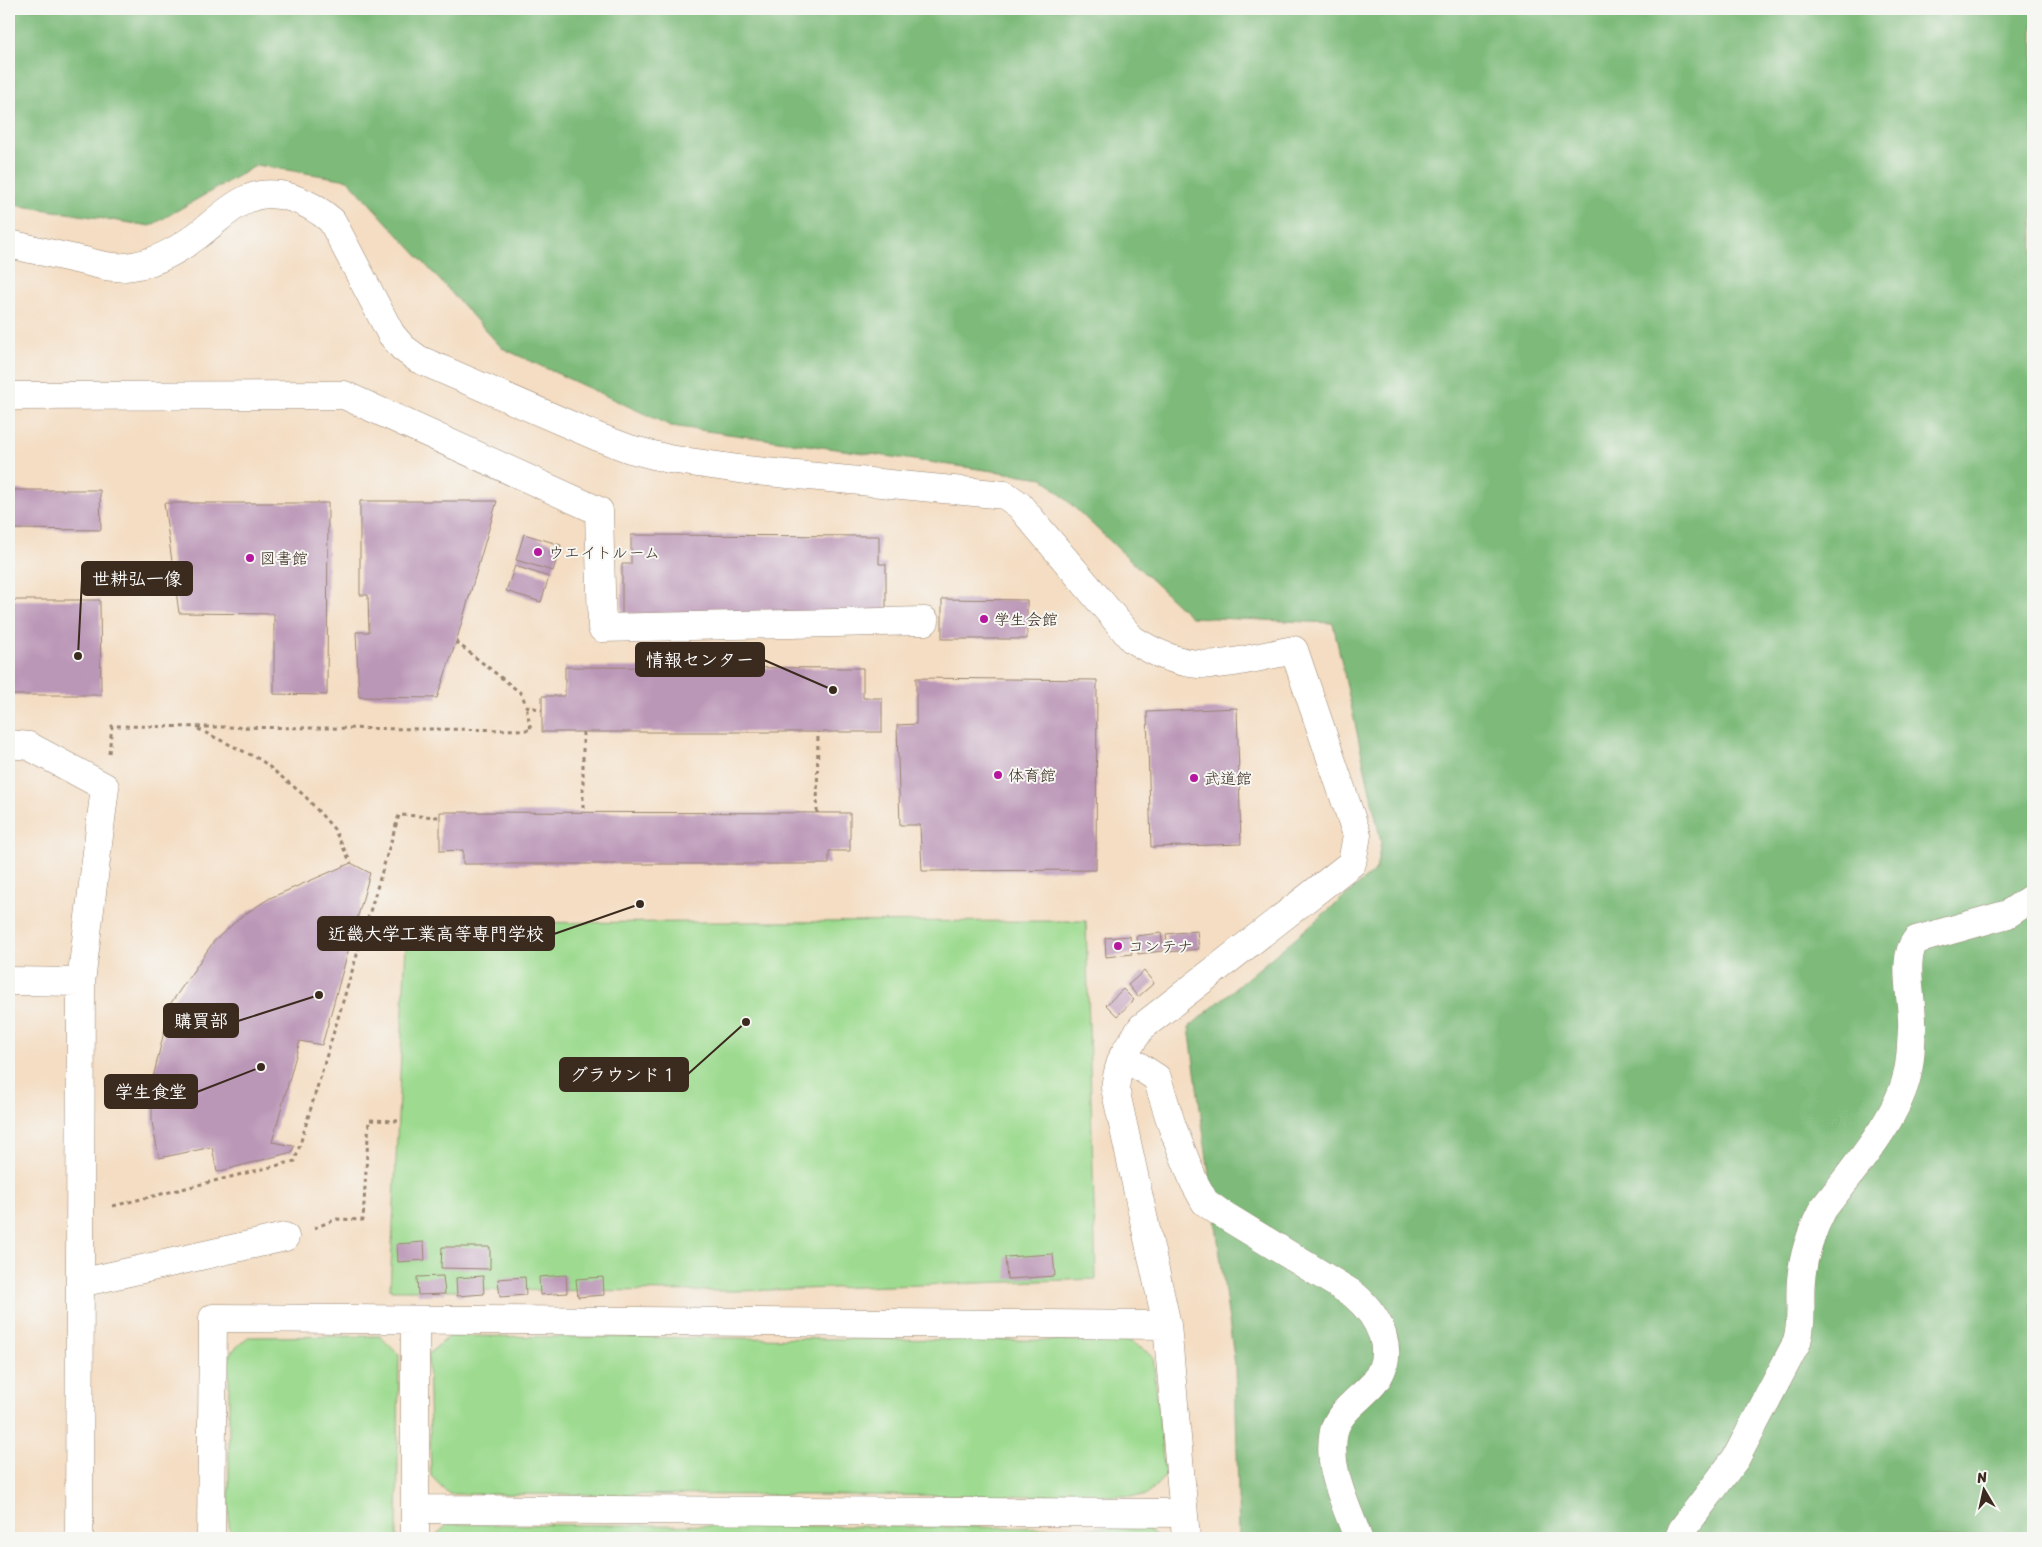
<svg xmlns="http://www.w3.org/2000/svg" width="2042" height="1547" viewBox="0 0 2042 1547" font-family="Sriracha,'Klee One',sans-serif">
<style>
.green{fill:#9edb90;stroke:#6c8257}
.forest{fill:#7ebb7a;stroke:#5c724c}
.building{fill:#bb97b7}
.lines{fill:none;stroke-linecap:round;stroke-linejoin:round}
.minor-casing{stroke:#988470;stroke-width:29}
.path{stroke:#988470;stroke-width:3;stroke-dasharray:4 4;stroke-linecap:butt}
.minor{stroke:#fff;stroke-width:28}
.poi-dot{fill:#b5179e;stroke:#f6f6f2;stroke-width:2}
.labels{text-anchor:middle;stroke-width:4;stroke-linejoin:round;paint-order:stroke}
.poi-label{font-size:16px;fill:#3b2a1e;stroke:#f6f6f2;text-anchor:start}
.leader{fill:none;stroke:#3b2a1e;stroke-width:2}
.callout-dot{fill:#3b2a1e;stroke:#f6f6f2;stroke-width:2}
.callout{fill:#3b2a1e;stroke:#3b2a1e;stroke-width:2}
.callout-label{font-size:18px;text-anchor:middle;font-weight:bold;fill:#fff}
</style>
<rect width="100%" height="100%" fill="#f6f6f2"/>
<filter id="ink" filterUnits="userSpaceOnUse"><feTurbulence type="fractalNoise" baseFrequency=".02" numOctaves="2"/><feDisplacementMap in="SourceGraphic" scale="10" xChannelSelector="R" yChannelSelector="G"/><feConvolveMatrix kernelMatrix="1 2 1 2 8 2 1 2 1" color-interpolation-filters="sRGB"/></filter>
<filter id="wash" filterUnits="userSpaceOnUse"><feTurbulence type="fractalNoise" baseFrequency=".0096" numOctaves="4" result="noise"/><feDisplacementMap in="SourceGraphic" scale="20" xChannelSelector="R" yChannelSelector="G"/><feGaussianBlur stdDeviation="1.12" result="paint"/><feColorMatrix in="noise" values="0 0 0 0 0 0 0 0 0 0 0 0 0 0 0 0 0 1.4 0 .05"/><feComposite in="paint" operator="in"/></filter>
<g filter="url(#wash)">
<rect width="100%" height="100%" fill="#f4ddc2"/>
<path class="green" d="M1086,921l10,358 -355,12 -351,-1 17,-367z
M380,1336l19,19 -2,183h-160l-8,-11v-173l19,-17z
M450,1336l680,5 23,15 12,120 -19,20 -697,-2 -18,-18 -3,-122z
M448,1524l698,4 14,10h-727z"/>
<path class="forest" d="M9,9h2024v1529h-794l-4,-173 -46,-338 187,-157 5,-28 -48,-219 -142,-6 -148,-139 -372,-52 -169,-78 -154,-168 -91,-15 -107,61 -141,-22z"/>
<g id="blocks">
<path class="building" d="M9,490h91l1,40 -92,-1z
M360,501h137l-41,141 -19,56 -78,-1 -3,-65h13l-1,-37h-8z
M164,503h164l-1,192 -53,-1v-80l-95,-1z
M524,534l37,11 -8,26 -37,-11z
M631,535l248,1v28h7v51l-264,-1v-50h9z
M515,566l34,11 -8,25 -35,-11z
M942,599l85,1v39h-85z
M9,600h91l1,95h-92z
M565,667l298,1v30h19v34h-340v-36h23z
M916,678l181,2 -1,190 -174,1 -2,-46h-20l-3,-100 19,-1z
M1237,708l4,136 -90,3 -4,-135z
M440,812l410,1v38h-21v13h-366v-14l-23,1z
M351,863l19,10 -48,172 -22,-4 -28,101 22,4 -2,6 -75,20 -5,-25 -53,11 -7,-36v-40l19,-79 43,-62 28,-25 28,-18z
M1197,931l2,18 -31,3 -2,-18z
M1161,933l2,18 -25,3 -2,-18z
M1130,936l2,18 -26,3 -1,-19z
M1144,971l10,12 -16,14 -10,-12z
M1123,989l11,11 -17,16 -11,-11z
M424,1242l1,18 -27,2 -1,-18z
M442,1247h48v22l-49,-1z
M1053,1254l2,22 -48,3 -2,-22z
M566,1275l1,18 -27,2 -1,-18z
M443,1276l2,18 -27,1 -1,-18z
M483,1276l1,18 -27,2 -1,-18z
M525,1277l1,18 -26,2 -2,-18z
M603,1277l1,18 -26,2 -2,-18z"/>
</g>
</g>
<g filter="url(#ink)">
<use href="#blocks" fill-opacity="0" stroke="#988470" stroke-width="1"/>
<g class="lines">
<g class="minor-casing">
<path id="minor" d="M9,244c23,5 47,11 71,16 14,3 30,9 45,7 26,-2 52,-16 73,-32 16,-12 30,-27 49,-36 29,-13 63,3 85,22l59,113 12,14 15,11 180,78 32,12 39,10 77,11 259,25 14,10 113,134c63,40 94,24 162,11l63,185 -5,28 -210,164c-17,24 -23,32 -27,61l52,237 19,213
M9,396l335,-1 255,116 3,117 323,-7
M9,744l20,2 76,41 -24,195 -2,556
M9,981l72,1
M1123,1056l34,22 15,48 22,56 11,20 14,10 134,82c26,22 46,58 20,90 -12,14 -35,28 -39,47 -8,37 12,73 24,107
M80,1283l205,-46
M415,1509l768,4
M211,1538l2,-220 954,7
M415,1538v-217
M1679,1538l3,-8 54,-72 61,-116c6,-21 2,-41 4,-62 2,-24 11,-50 22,-71 28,-37 77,-92 85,-138 3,-14 3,-28 4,-42 2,-24 -12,-70 4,-89l92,-26 25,-17"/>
</g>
<path class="path" d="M456,642l66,52 4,12 16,4
M198,729l63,31 44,36 29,33 17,34
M583,732v80
M109,753l3,-27 419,4 -5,-24
M817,813l1,-81
M113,1206l182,-45 104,-346 41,2
M314,1228l23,-9 26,1 6,-100 29,1"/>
<use href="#minor" class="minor"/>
</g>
</g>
<g class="poi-dot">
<circle cx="538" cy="552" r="5"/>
<circle cx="250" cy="558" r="5"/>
<circle cx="984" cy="619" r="5"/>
<circle cx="998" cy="775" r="5"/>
<circle cx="1194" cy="778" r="5"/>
<circle cx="1118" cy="946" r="5"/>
</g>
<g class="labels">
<g class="poi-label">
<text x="548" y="558">ウエイトルーム</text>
<text x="260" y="564">図書館</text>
<text x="994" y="625">学生会館</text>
<text x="1008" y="781">体育館</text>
<text x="1204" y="784">武道館</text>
<text x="1128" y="952">コンテナ</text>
</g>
</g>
<path class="leader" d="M78 656L82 579M833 690L764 660M640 904L554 934M319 995L238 1021M746 1022L688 1074M261 1067L197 1092"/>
<g class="callout-dot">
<circle cx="78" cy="656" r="5"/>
<circle cx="833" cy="690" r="5"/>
<circle cx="640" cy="904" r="5"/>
<circle cx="319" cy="995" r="5"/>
<circle cx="746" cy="1022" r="5"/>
<circle cx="261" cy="1067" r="5"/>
</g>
<g class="callout">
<rect x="82" y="562" width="110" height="33" rx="5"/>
<rect x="636" y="643" width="128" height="33" rx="5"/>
<rect x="318" y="917" width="236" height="33" rx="5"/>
<rect x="164" y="1004" width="74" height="33" rx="5"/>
<rect x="560" y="1058" width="128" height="33" rx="5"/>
<rect x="105" y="1075" width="92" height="33" rx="5"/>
</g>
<g class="callout-label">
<text x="137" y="585">世耕弘一像</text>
<text x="700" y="666">情報センター</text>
<text x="436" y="940">近畿大学工業高等専門学校</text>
<text x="201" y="1027">購買部</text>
<text x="624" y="1081">グラウンド１</text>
<text x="151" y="1098">学生食堂</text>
</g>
<rect width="2042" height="1547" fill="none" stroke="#f6f6f2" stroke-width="30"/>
<g transform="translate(1984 1490) rotate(351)" stroke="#f6f6f2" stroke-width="4" paint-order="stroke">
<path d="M0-4L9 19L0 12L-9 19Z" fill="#3b2a1e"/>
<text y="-8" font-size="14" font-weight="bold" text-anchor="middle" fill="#3b2a1e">N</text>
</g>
</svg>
